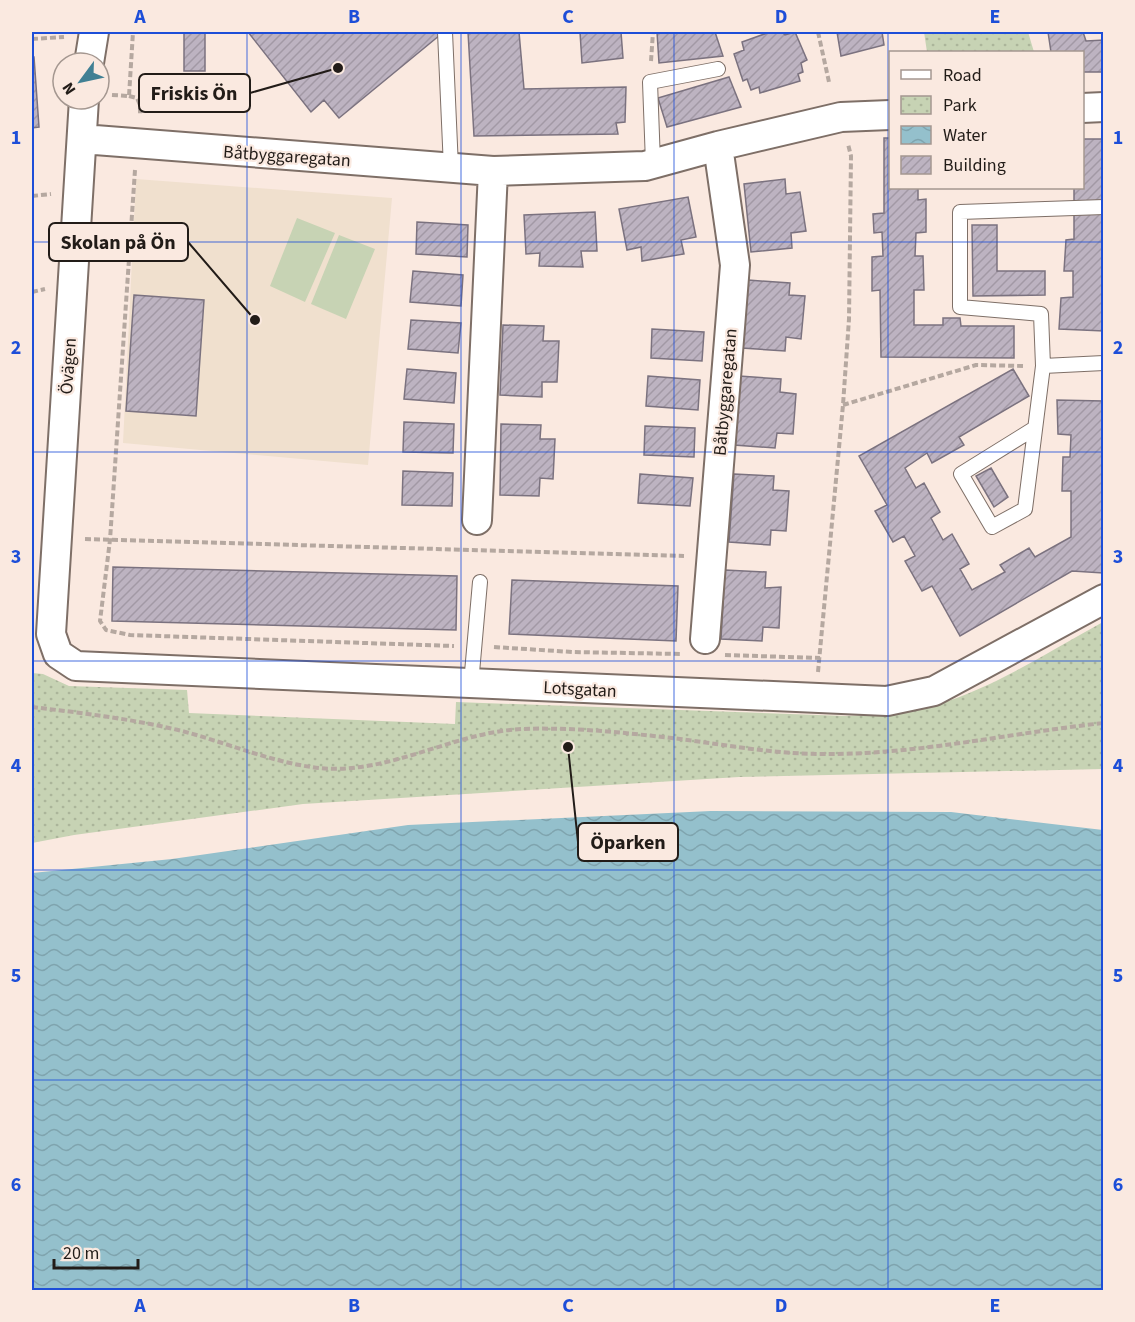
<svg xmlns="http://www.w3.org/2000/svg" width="1135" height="1322" viewBox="0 0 1135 1322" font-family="'Source Sans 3',sans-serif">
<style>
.education{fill:#f0e0ce}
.green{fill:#c7d3b4}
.park{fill:url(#park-dots)}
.water{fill:url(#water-waves)}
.building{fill:url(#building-hatch);stroke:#7b727f;stroke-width:1.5}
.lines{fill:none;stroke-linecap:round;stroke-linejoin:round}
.lane-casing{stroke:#7e6f67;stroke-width:16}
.street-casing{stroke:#7e6f67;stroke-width:32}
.path{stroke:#b5a8a0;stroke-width:4;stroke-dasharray:6 3;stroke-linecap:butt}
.lane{stroke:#fff;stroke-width:14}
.street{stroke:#fff;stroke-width:28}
.grid{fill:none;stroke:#1d4ed8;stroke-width:1.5;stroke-opacity:0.55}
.labels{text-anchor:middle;stroke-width:4.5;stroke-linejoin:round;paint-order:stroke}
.street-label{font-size:18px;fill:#221c18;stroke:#fae9e0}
.leader{fill:none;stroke:#221c18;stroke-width:2}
.callout-dot{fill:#221c18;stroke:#fae9e0;stroke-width:2}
.callout{fill:#fae9e0;stroke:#221c18;stroke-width:2}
.callout-label{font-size:20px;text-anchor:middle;font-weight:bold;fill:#221c18}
.neatline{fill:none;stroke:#1d4ed8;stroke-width:2}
.grid-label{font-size:20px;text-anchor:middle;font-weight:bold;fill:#1d4ed8}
</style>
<defs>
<pattern id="park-dots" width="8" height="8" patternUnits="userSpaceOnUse" patternTransform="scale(1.5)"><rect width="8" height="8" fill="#c7d3b4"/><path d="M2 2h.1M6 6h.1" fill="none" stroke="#abb59a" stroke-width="1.8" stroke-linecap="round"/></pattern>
<pattern id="water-waves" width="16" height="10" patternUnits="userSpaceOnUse" patternTransform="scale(1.5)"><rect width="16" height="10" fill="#94c0cc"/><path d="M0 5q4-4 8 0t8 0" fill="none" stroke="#7fa4ae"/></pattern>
<pattern id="building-hatch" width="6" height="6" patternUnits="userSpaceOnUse" patternTransform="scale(1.5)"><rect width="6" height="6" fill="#bdb3c1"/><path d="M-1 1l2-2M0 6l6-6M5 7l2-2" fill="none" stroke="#a299a5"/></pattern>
</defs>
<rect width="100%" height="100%" fill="#fae9e0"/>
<path class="education" d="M136,179l256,19 -24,267 -245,-22z"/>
<path class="green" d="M297,218l38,15 -30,69 -35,-16z
M339,235l36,14 -29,70 -35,-15z"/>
<path class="park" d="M924,32h104l6,20h-107z
M1103,622v147l-364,8 -436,27 -229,31 -42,8v-170l11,1 26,12 118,4 2,23 266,11 1,-22 389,14c17,-1 35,0 51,-3 76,-9 142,-56 207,-91z"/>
<path class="water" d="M711,811l240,1 152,18v460h-1071v-417l140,-14 236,-34z"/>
<path class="building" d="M184,32h21v39h-21z
M248,32h189l3,3 -101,83 -15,-18 -13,12z
M468,32h51l5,57 102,-2 -1,35 -9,1 2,11 -144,2z
M580,32h41l2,26 -41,5z
M657,32h58l8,24 -64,7z
M770,32h12l3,3 10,-3 12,28 -6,3 2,9 -5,2 2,7 -40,12 -1,-6 -8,3 -4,-11 -4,2 -9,-27 10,-4 -2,-8z
M837,32h45l2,13 -43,11z
M1048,32h35l3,9 18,-1v32h-22v-20h-31z
M32,57h2l5,70 -7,1z
M729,77l12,30 -74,20 -9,-29z
M884,138h6v50h28v12l8,-1v33l-10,1 -1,23h8l1,34h-10v35h29v-7h17l1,8h53v32l-133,-1 -1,-67 -8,1v-34l11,-1 -1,-24 -8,1 -1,-19 11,-1z
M1082,139h22v192l-45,-2 2,-31 12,-1v-26h-9l2,-31 8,-1v-51h8z
M785,179l1,15 14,-2 6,39 -15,2 1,15 -41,4 -7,-68z
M688,197l8,40 -15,3 3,14 -42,7 -1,-14 -14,3 -8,-41z
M595,212l2,39h-16l2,16 -44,-1 1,-13 -14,1 -2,-39z
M417,222l51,3 -1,32 -51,-3z
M972,225h25v46h48v24l-72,1z
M413,271l50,4 -2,31 -51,-4z
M748,280l42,3 -1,12 16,1 -4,43 -15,-2 -1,14 -43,-3z
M134,295l70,5 -8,116 -70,-5z
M411,320l50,3 -3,30 -50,-4z
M503,325l41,1 -1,15h16l-2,41h-15v15l-42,-2z
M652,329l52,3 -2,29 -51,-3z
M407,369l49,4 -2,30 -50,-4z
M1013,369l16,27 -70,41 5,8 -32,18 -5,-10 -22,15 11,20 8,-5 16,29 -9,6 12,22 9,-6 17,30 -9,5 12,21 33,-18 -5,-7 29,-17 6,9 36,-20v-46h-9l1,-34h7l1,-22 -13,-1 -1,-34 46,1v172l-31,-2 -112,65 -28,-50 -10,5 -17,-30 10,-5 -11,-20 -11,6 -18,-31 12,-6 -28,-49z
M648,376l52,4 -2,30 -52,-4z
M739,376l42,3 -1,13 16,2 -3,40 -16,-1 -2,15 -41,-3z
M404,422l50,2 -1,29 -50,-1z
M501,424l40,1 -1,14h15l-2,40 -13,-1 -1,18 -39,-1z
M645,426l50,2 -1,29 -50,-2z
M991,468l17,29 -14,10 -18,-31z
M403,471l50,2 -1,33 -50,-1z
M640,474l53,4 -3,28 -52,-3z
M734,474l40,2 -1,14 16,1 -3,40 -15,-1 -1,15 -41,-3z
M113,567l344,9 -1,54 -344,-9z
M725,570l41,2 -1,16 16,-1 -2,41 -16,-1 -1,14 -41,-2z
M512,580l166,6 -2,55 -167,-7z"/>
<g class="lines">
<g class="lane-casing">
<path id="lane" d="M445,32l6,136
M653,163l-3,-81 68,-13
M1043,366l-2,-52 -81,-7v-95l144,-5
M1035,428l-74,46 31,53 33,-18 18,-143 61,-3
M471,684l9,-102"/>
</g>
<g class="street-casing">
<path id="street" d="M89,63l5,-31
M84,99l-33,535 7,20 18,12 811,35 47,-10 170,-92
M1082,108l22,-1
M82,139l411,32 152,-5 73,-20 123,-29 49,-2
M477,520l16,-349
M705,639l30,-374 -17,-119"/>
</g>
<path class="path" d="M818,32l11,50
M32,39l32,-2
M651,61l2,-29
M112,95l17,1 4,-64
M129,96l8,2 3,7v10
M135,170l-25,370 -10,81 6,9 24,5 324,11
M32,196l19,-2
M32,292l13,-3
M843,405l133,-40 47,1
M85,539l599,17
M494,647l78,5 110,2
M725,655l95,3
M818,672l25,-267 6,-86 2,-163 -3,-12
M32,707c50,6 101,12 150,24 46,12 91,32 137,37 71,7 134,-36 203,-39 53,-2 106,4 158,10 47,6 94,15 142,15 95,1 187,-21 282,-31"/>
<use href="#lane" class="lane"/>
<use href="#street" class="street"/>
</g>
<path class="grid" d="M247,32v1258M461,32v1258M674,32v1258M888,32v1258M32,242h1072M32,452h1072M32,661h1072M32,870h1072M32,1080h1072"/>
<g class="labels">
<g class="street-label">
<text transform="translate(287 156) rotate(4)" y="6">Båtbyggaregatan</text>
<text transform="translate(68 366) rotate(-86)" y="6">Övägen</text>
<text transform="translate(725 392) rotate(-85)" y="6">Båtbyggaregatan</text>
<text transform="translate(580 689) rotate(3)" y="6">Lotsgatan</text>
</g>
</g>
<path class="leader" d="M338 68L250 93M255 320L188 242M568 747L578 842"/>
<g class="callout-dot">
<circle cx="338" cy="68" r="6"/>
<circle cx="255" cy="320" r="6"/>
<circle cx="568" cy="747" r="6"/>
</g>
<g class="callout">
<rect x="139" y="74" width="111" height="38" rx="6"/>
<rect x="49" y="223" width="139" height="38" rx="6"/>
<rect x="578" y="823" width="100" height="38" rx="6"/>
</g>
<g class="callout-label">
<text x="194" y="100">Friskis Ön</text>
<text x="118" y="249">Skolan på Ön</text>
<text x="628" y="849">Öparken</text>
</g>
<rect width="1135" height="1322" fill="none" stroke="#fae9e0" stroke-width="66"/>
<rect x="889" y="51" width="195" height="138" fill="#fae9e0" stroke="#a49790" stroke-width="1.5"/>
<rect x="901" y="70" width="30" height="9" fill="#ffffff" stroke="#a49790" stroke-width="1.5"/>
<text x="943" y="81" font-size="18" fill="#221c18">Road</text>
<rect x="901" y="96" width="30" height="18" fill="url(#park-dots)" stroke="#a49790" stroke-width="1.5"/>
<text x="943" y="111" font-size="18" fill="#221c18">Park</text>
<rect x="901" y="126" width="30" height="18" fill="url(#water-waves)" stroke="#a49790" stroke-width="1.5"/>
<text x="943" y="141" font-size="18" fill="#221c18">Water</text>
<rect x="901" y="156" width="30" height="18" fill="url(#building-hatch)" stroke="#a49790" stroke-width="1.5"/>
<text x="943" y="171" font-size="18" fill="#221c18">Building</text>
<g transform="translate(81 81) rotate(237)"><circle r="28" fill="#fae9e0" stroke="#a49790" stroke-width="1.5"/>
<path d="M0-4.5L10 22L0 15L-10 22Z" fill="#418094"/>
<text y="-9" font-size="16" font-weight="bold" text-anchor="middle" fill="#221c18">N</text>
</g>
<path d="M54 1259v9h84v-9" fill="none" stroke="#221c18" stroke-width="3"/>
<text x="63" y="1259" font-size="18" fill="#221c18" stroke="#fae9e0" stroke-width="4.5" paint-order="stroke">20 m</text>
<rect x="33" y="33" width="1069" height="1256" class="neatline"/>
<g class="grid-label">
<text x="140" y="23">A</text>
<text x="354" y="23">B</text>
<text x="568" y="23">C</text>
<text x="781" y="23">D</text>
<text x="995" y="23">E</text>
<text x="16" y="144">1</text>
<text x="1118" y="144">1</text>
<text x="16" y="354">2</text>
<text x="1118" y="354">2</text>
<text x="16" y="563">3</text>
<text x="1118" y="563">3</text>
<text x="16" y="772">4</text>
<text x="1118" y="772">4</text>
<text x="16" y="982">5</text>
<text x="1118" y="982">5</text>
<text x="16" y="1191">6</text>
<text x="1118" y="1191">6</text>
<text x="140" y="1312">A</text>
<text x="354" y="1312">B</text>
<text x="568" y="1312">C</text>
<text x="781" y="1312">D</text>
<text x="995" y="1312">E</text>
</g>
</svg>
